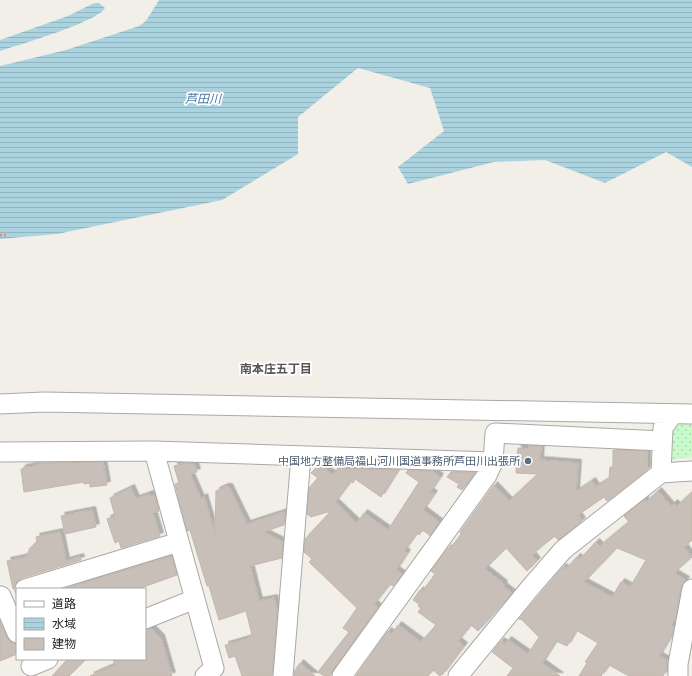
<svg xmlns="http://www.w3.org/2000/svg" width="692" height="676" viewBox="0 0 692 676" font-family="'Archivo Narrow','Noto Sans JP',sans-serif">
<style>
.park{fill:url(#park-dots)}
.water{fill:url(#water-rules)}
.building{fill:#c7bfb8;stroke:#c4b6ab;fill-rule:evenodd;filter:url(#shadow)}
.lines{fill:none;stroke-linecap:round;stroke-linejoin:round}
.minor-casing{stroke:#a9a9a9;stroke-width:21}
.path{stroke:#fa8072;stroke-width:2.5;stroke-dasharray:2 2;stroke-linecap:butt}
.minor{stroke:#fff;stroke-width:19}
.service-dot{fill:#5c6f8a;stroke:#fff;stroke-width:1.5}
.labels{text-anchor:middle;stroke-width:3.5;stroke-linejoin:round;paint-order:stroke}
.service-label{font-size:11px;fill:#4e5e75;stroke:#fff;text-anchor:end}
.water-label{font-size:12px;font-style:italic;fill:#4a7aab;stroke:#fff}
.neighbourhood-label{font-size:12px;font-weight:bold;fill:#555;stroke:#fff}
</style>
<defs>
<pattern id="park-dots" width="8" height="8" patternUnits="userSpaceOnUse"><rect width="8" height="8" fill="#c8facc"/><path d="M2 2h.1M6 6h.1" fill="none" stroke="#acd6af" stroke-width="1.8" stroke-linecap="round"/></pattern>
<pattern id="water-rules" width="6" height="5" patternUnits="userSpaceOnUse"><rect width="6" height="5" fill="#aad3df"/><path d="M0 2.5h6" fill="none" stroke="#92b5bf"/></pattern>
<filter id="shadow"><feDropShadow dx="3.5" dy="-3.5" stdDeviation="0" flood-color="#0004"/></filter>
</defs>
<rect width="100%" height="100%" fill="#f2efe9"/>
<path class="park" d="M667,423l25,1v33l-28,3z"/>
<path class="water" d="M159,0h533v167l-26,-15 -61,31 -60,-23 -51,2 -86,22 -10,-17 46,-36 -14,-43 -72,-20 -60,49v37l-76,46 -165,34 -57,5v-173l66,-16 73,-24 7,-5z
M94,3h5l6,5c-7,14 -87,37 -105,43v-11l68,-24z"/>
<path class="building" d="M529,446h12l-1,14 38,3 -2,29 16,-11 4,6 13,-8 1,-12h3v-17l34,1v19l-37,29 -3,2 -3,-4 -26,18 4,6 -22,18 -2,1 -3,-4 -14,11 -9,8 5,6 -10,10 -21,-23 -21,21 19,15 -1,2 9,7 -34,38 -7,-6 -13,16 6,5 -22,29 -1,-1 -1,2 -7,-6 -5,6h-72l32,-45 4,3 6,-9 23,17 15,-17 -18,-13 3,-4 -3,-2 1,-2 -6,-4 7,-10 2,2 13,-18 -4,-3 17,-23 2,1 11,-15 -1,-2 34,-47 15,16 29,-27 -22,-1 2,-25 11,1z
M103,462l4,23 -17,2v-4l-6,1v-2l-60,10 -3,-23h2v-1l17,-3v-2z
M185,463h9l3,9 -7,2 11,25 3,-2 11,37 1,-43 9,-4h4l18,37 37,-12v13l-21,7 20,10 -1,16 -32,8 9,35 15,-3 3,12 -5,66h-30l-7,-20 -6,2 -4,-13 25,-7 -1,-3h3l-6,-24 -27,9 -10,-34h-2l-17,-56 -3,1 -12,-47 4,-1 -5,-17z
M317,467h5l10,7 1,-1 1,1 4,-6 60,2 -17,27 -26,-18 -2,4 -2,-2 -16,21 22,21 7,-10 24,17 31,-48 -13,-9 2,-3 24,1 8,6 -10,15 4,2 -11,16 16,12 -9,14 -7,-6 -4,5 -2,-2 -13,18 3,2 -11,17 6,4 -9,12 -3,-2 -16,20 4,3 -45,63 -3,6h-6l-6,-4 31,-40 -6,-4 14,-20 -48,-46 3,-3 -8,-7 1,-13 26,-28 -20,6 -4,-3 2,-26 9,-10 -7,-5z
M451,472h24l-13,18 -5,-3 2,-3 -12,-7z
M131,488l5,11 14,-5 1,2 3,-1 5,16 -6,2 7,23 -39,12 -2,-7 -4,2 -8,-24 8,-3 -5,-18z
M658,491l13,15 3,-3 3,3 15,-14v48l-8,7 8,10 -18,16 12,7 -5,7 -6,31 -4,7 3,2 -1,6 -14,23 8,4 -1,7 1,1 -4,8h-34l-20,-11 -8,11h-22l8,-13 -2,-1 13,-19 -22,-13 -9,16 -11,-5 -14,22 18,13h-53l6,-8 -21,-16 9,-11 4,3 3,-4 20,14 11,-17 -18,-18 -1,1 -1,-1 44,-52 3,2 11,-12 3,2 16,-17 4,4 29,-24 -5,-6 21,-17v4zM617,548l29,12 -16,27 -9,-5 -9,15 -28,-15z
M92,510l4,17 -31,7 -4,-18z
M60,532l6,29 14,-4 1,3 -59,18 -5,4 -3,7h-1l-6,-28 19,-4 4,-9 7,-5 -1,-6z
M172,556l5,19 -39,14h-75z
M0,621l7,17 4,4 6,2v10l-17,7z
M151,628l10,10 11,38h-82l25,-11 -2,-6h32v-29z
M68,659h18l-17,17h-17z
M300,663l15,13h-21l1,-6z"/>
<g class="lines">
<g class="minor-casing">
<path id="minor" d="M0,404l44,-2 648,12
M154,451l60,217 -9,8
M0,452l154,-1 339,11
M661,473l2,-45 10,-14
M25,589l154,-47
M1,596l16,37
M145,619l50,-20
M31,666l17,-7
M283,676l18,-220
M342,676l145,-201 6,-13 2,-29 167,8
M458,676l72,-88 33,-38 98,-77 31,-2
M678,676v-12l14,-75"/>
</g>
<path class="path" d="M0,235h7"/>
<use href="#minor" class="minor"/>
</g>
<circle class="service-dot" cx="528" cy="461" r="4"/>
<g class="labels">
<g class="service-label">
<text x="520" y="465">中国地方整備局福山河川国道事務所芦田川出張所</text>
</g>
<g class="water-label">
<text x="203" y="103">芦田川</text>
</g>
<g class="neighbourhood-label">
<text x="276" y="373">南本庄五丁目</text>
</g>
</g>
<rect x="16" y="588" width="130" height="72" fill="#ffffff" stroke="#a7a7a7"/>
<rect x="24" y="601" width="20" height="6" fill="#ffffff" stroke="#a7a7a7"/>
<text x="52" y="608" font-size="12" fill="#222222">道路</text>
<rect x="24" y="618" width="20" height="12" fill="url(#water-rules)" stroke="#a7a7a7"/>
<text x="52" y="628" font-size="12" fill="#222222">水域</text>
<rect x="24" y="638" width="20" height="12" fill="#c7bfb8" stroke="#a7a7a7"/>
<text x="52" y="648" font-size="12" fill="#222222">建物</text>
</svg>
